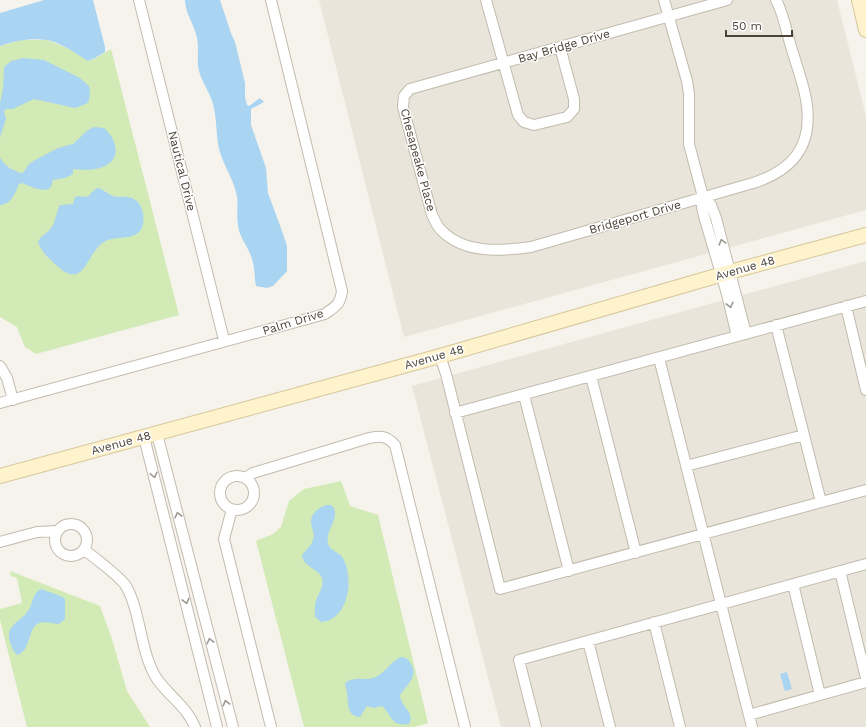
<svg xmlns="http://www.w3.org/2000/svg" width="866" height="727" viewBox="0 0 866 727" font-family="'Work Sans',sans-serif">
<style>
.residential{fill:#eae5da}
.green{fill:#d2eab5}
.water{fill:#a9d4f2}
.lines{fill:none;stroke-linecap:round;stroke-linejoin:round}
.minor-casing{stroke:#c2bbae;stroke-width:12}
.secondary-casing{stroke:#d6c79b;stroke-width:16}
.minor{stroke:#fff;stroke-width:10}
.secondary{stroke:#fff3cd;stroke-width:14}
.oneway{stroke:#9c9892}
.labels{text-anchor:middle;stroke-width:3;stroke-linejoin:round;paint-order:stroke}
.street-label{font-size:12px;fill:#4b4439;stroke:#fff}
</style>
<rect width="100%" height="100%" fill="#f6f3ec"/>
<path class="residential" d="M319,0h518l29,116v94l-462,127z
M866,261v466h-365l-89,-341z"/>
<path class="green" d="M20,40h27l25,10 16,11 8,-3 15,-9 68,266 -143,39 -11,-7 -8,-20 -17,-10v-271z
M341,481l9,25 28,9 50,208 -14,4h-110l-48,-186 17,-7 8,-7 8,-26 15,-12z
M10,571l90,35 12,33 15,52 23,36h-123l-27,-107v-11l22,-6 -5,-25 -6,-2z"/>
<path class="water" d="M44,0h49l12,47v5l-10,6 -7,3c-11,-7 -30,-20 -42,-21 -15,-2 -32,1 -46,6v-33z
M185,0h35l11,33 4,9 10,41v14l2,8 2,1 11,-8 4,4 -13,7v16l15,43 2,25 14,38 5,15v25l-14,15 -6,2 -11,-2c-2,-10 -1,-20 -5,-30 -4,-11 -12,-19 -13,-31 -2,-11 1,-22 -2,-33 -4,-15 -13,-28 -17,-43 -3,-14 -2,-30 -6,-45 -3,-12 -11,-21 -14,-33 -3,-12 1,-25 -3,-37 -3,-12 -11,-21 -11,-34z
M23,58l21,2 36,18 9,8 1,6 -1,9 -3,3 -11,4 -41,-9 -21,10h-7l-2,2 2,8 -6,18v-34l3,-14 1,-22 7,-6z
M94,127l10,1c11,9 18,28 3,37 -10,6 -25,5 -34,4v5l-8,4 -12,2c-1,2 -1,5 -2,7 -6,7 -22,-1 -29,-4l-3,1c-4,9 -7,20 -19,21v-48c4,9 14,15 23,16l6,-9 6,-4 23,-12 15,-4 15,-14z
M97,188c7,1 10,6 16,8 7,2 15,-1 21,3 10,5 13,25 5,33 -11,9 -24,3 -35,10 -19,12 -19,50 -48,23 -7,-6 -15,-14 -18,-23 3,-7 10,-9 14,-15 4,-7 4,-15 8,-22l13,-1 2,-7c5,-2 9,1 14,-1l2,-3z
M326,505h5l3,3c5,13 -9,22 -6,35 1,8 13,9 16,17 10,21 4,60 -23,62l-6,-5c0,-5 -1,-11 1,-16 2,-7 10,-17 5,-25 -5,-8 -18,-10 -19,-21 4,-5 9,-9 11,-15 2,-6 -1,-11 -2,-16 -1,-10 7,-16 15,-19z
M41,589l20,7 4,3v20l-6,5c-6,0 -13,-3 -20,-1 -11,4 -8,27 -21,32 -4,-2 -5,-5 -7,-10 -8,-20 9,-22 17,-34 5,-7 4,-18 13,-22z
M401,657c5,0 8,3 10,7 8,12 -5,22 -11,31 0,12 16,17 9,29 -19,3 -18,-11 -27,-18l-8,2 -7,-2 -7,11c-13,0 -12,-15 -13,-24 0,-3 -2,-6 -2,-10 11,-8 21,-1 31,-6 10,-5 15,-16 25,-20z
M787,672l5,17 -7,2 -5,-17z"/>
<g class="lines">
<g class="minor-casing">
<path id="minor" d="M139,0l84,336 2,5
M486,0l32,115 6,7 10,3 33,-8 7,-8v-10l-14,-52
M664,0l23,81 2,13v50l14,53 -1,10 2,9 23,78 10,42
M727,0l-317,89 -6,7 -1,11 29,108c3,5 5,12 10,16 23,23 59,20 89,16l222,-64c38,-12 59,-35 54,-77 -2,-18 -9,-36 -14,-53 -5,-14 -10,-42 -17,-53
M703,197l8,8 5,13 30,116
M846,306l20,84
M776,325l45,177
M440,356l6,18 54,215 366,-99
M659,358l93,369
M0,366l7,12 6,22
M591,376l45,177
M524,395l45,176
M0,403l325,-89c11,-8 15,-9 17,-23l-71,-291
M455,413l411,-112
M157,434l76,293
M144,437l73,290
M686,466l118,-31
M220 493a17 17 0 1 1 34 0a17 17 0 1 1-34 0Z
M245,478l8,-5 116,-35c12,-2 17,-3 26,7l70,282
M232,509l-8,30 47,188
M55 540a16 16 0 1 1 32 0a16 16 0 1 1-32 0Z
M0,542l37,-10 20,-1
M84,550c9,6 37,28 42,36 15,26 14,67 31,93 12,17 30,28 38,48
M840,571l26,107
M793,584l27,111
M654,622l26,105
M588,641l22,86
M749,715l117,-33
M536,727l-17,-67 347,-96"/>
</g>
<g class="secondary-casing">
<path id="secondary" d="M859,0l7,30
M0,476l440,-120 290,-84 136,-37"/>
</g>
<use href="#minor" class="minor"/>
<use href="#secondary" class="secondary"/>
</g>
<defs><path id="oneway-chevron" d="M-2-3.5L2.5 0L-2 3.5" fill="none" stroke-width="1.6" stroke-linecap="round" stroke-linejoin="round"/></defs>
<g class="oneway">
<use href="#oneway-chevron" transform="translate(722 242) rotate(-105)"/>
<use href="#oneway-chevron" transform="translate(730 305) rotate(76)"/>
<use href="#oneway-chevron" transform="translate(154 475) rotate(76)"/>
<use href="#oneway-chevron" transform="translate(178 515) rotate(-104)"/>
<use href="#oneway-chevron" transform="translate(186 601) rotate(76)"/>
<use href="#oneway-chevron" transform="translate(210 641) rotate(-104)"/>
<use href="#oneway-chevron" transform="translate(226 703) rotate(-105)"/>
</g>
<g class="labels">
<g class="street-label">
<text transform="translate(564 46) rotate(-16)" y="4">Bay Bridge Drive</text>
<text transform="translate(418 160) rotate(75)" y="4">Chesapeake Place</text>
<text transform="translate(182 171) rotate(76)" y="4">Nautical Drive</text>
<text transform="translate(635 217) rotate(-16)" y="4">Bridgeport Drive</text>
<text transform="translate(745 268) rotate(-16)" y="4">Avenue 48</text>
<text transform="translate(293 322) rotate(-17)" y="4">Palm Drive</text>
<text transform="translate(434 357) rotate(-16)" y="4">Avenue 48</text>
<text transform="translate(121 443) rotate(-15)" y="4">Avenue 48</text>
</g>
</g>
<path d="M726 30v6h66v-6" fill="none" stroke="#4b4439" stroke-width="2"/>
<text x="732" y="30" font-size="12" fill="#4b4439" stroke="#ffffff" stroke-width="3" paint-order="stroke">50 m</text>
</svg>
